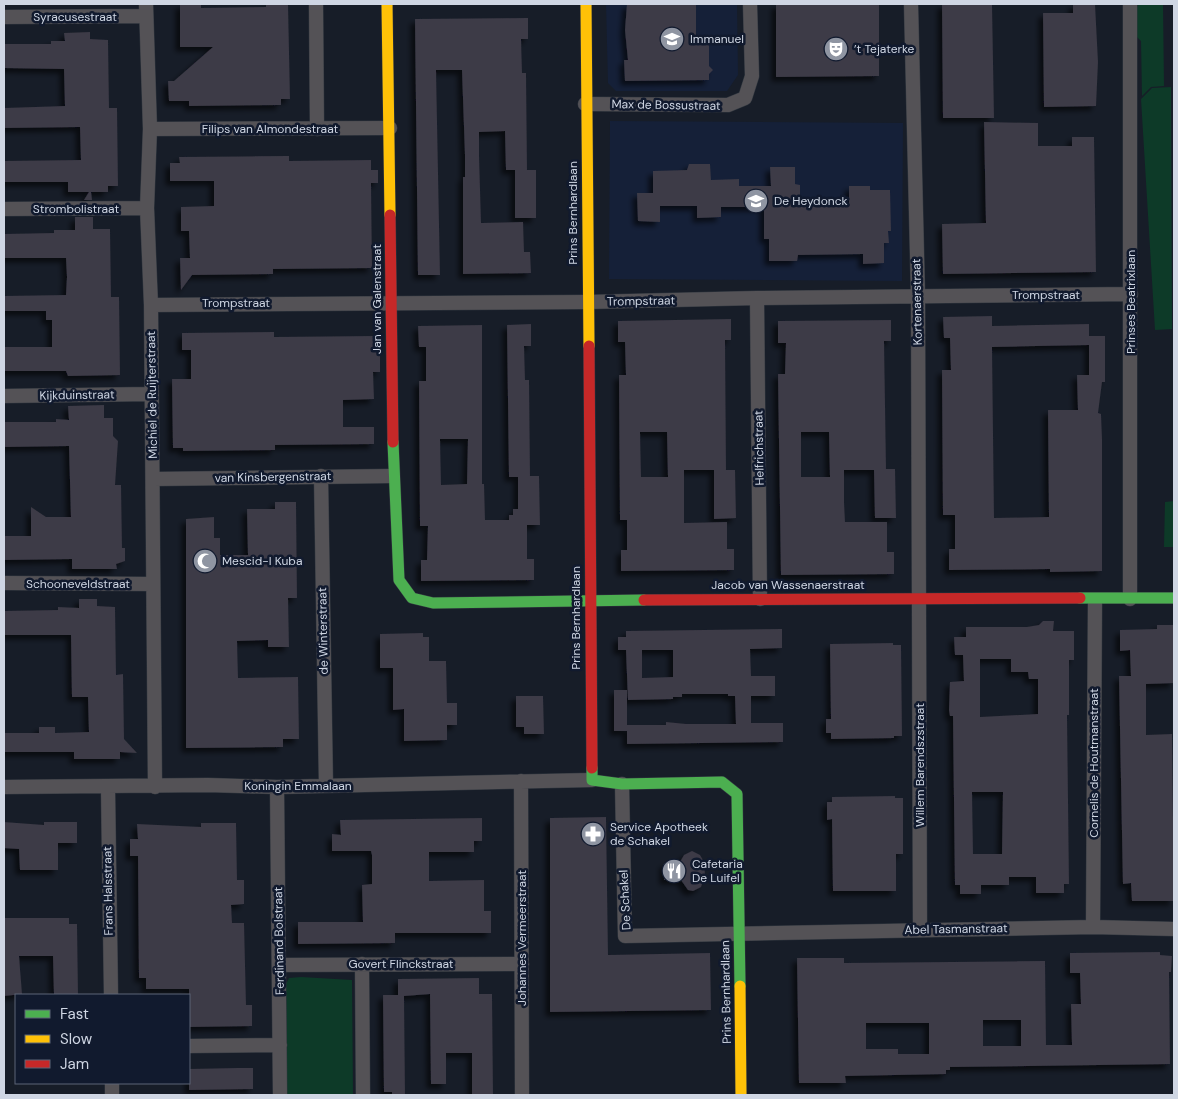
<svg xmlns="http://www.w3.org/2000/svg" width="1178" height="1099" viewBox="0 0 1178 1099" font-family="'DM Sans',sans-serif">
<style>
.built{fill:#152038}
.green{fill:#0d3a28}
.building{fill:#3c3a46;fill-rule:evenodd;filter:url(#shadow)}
.lines{fill:none;stroke-linecap:round;stroke-linejoin:round}
.street-casing{stroke:#323840;stroke-width:15}
.fast-casing{stroke:#323840;stroke-width:12}
.slow-casing{stroke:#323840;stroke-width:12}
.jam-casing{stroke:#323840;stroke-width:12}
.street{stroke:#545256;stroke-width:14}
.fast{stroke:#4caf50;stroke-width:11}
.slow{stroke:#ffc107;stroke-width:11}
.jam{stroke:#c62828;stroke-width:11}
.labels{text-anchor:middle;stroke-width:5;stroke-linejoin:round;paint-order:stroke}
.street-label{font-size:12px;fill:#cfd6e3;stroke:#111a2e}
.poi-label{font-size:12px;fill:#cfd6e3;stroke:#111a2e;text-anchor:start}
</style>
<defs>
<filter id="shadow"><feDropShadow dx="-4.5" dy="4.5" stdDeviation="2.5" flood-color="#0009"/></filter>
</defs>
<rect width="100%" height="100%" fill="#171d28"/>
<path class="built" d="M606,4h131l1,71 -11,16h-111l-8,-8z
M610,121l293,2 -1,158 -293,-2z"/>
<path class="green" d="M1139,4h24l1,82 -13,1 -9,9 -1,-55 -5,-5v-28z
M1171,87l1,242 -17,1 -14,-231 11,-11z
M1174,501v46h-10l1,-45z
M301,977l51,3 1,115h-66l-1,-111 3,-6z"/>
<path class="building" d="M180,4h21v4l65,-1v-3h22l2,95h-9v6l-92,1v-5h-20l-1,-20h6l39,-34h-33z
M627,4h69v41l13,-1v22l4,4 -4,4v6l-84,1 -1,-21h4l-3,-30z
M776,4h103v72l-103,1z
M942,4h50l2,114h-51z
M1073,4h22l3,58 -2,44 -52,1 -1,-94h30z
M528,18v21h-7l1,34h4l1,97h9v48h-21v-48h-9l-1,-39 -26,1v23l2,68 42,-1 1,30h6l1,21 -68,1v-97h2v-22l-3,-85h-26l4,205h-22l-3,-256z
M90,32v7l18,1 1,68h8l1,78h-10v6h-17l1,8h-8l5,-8h-21v-10h-64v-21l77,-1 -1,-33 -76,1v-20l61,-2 -1,-37 -60,-1v-24h47v-3h14l-1,-8z
M984,122l54,1v23h34v-9h22l2,135 -153,2 -1,-50 44,-1z
M289,156v5l82,-1v10h7v13h-7l1,85 -99,1v5l-81,1 -11,15 -1,-32h10l-1,-27h-8v-24l33,-1v-25h-44v-18h10l-1,-6z
M689,164h21l1,16 28,-1v7h32l-1,-19h25v17l5,1v19l3,2h46v-20h21v4h20l1,41h-3l1,12h-5v20l-21,1v-10l-65,1 -1,6h-28v-22h-5v-32h-43v10l-24,1v-12h-37v16l-22,-1 -1,-28h16v-22l34,-1z
M75,217h18v12h17l1,68h8l1,78 -52,1 -2,-5h-62v-24h48v-27h-6v-9h-42v-15l62,-1 1,-18 -1,-19h-62v-24l50,-1v-3h21z
M992,316v10l97,-2v12h16v46h-3l-4,31 3,1 1,25v132l-52,1v-3l-101,1v-21h6v-34h-12l-1,-145h9l-1,-32h-6l-1,-21zM1089,345v30h-12l1,35h-30l1,107 -55,1 -2,-171z
M731,319v21h-6l1,130h9l1,48 -22,1v-49h-30v53l43,-1v27h7v21l-113,1v-21h6v-30h-7l-1,-145h7l-1,-33h-7v-21zM640,432h27l1,45h-27z
M891,320v21h-7l2,128h9l1,49h-21l-1,-48h-30v32l1,20h42v30h7v22l-113,1 -3,-201h7l1,-31h-8v-22zM801,432h28l1,45h-29z
M531,324v22h-7l1,34h4l1,96h9l1,49h-13v34h7v21l-113,1v-21h6l1,-34h-8l-1,-145h7v-34h-7l-1,-21 64,-1v159h2l1,36h24v-5h4v-6h5v-32h-9l-2,-152zM440,439h28l-1,45 -26,1z
M274,332v5l99,-1v9h7v27h-7l1,27 -31,1v27h31v17l-99,1v5l-92,1v-3h-10l-1,-69h19v-29h-9v-17z
M104,405v13h9v18l5,5 -3,44h6l1,63h3v13l-9,3 1,5h-45v-10l-68,1v-24h27v-29l15,10h25l-2,-71 -65,1v-25h52v-3l13,1 -1,-14z
M275,502h21l1,96h-9l1,49h-21v-7l-31,1 1,37 60,-1 1,62h-16v8l-97,1v-229l28,-2v21h6v17h28l-1,-46h28z
M79,599h18v7l18,1 1,68 7,-1 1,65 13,14 -17,-1v7h-46v-7h-70v-19h35v-6h16v6l34,-1 -1,-35h-16l-1,-62h-67v-24l54,-1v-3l21,1z
M1043,621h11l-1,10h21v29h-5v55h-2l2,169h-5v9h-28v-16h-27v8h-28v9h-21v-9h-5l-2,-169h-3l-1,-6 1,-28 14,-1 -1,-26h-8l-1,-18h12v-10h61l12,-2zM980,659h31v13h17l1,7h9v35l-58,3zM972,792h31l-1,62h-29z
M1157,625h17v58l-28,1v51l26,-1 2,167h-42l-1,-18 -8,1 -4,-208h12l-1,-26 -10,1v-21l37,-1z
M782,629v19l-32,1 1,27h24v20h-24v27h32v19l-156,2v-13h-13v-41h13v35h39v-3l20,2h50l-1,-28h-7v-2h-46v3h-9v2l-45,1 -2,-50h-8v-13h8v-6zM642,650h31v27l-31,1z
M423,633v4h6v24h17l1,42h10v22h-10v15l-43,1v-32l-11,1v-42h-13v-34z
M893,643v2h8l1,91h-8v2l-63,1v-6h-5v-14h5l-1,-75z
M516,696h27l1,38h-20v-7h-8z
M895,796v2h8v56h-7v37h-63l-1,-72 -5,1v-18h5v-5z
M606,817l2,138 102,-2 1,57 -161,2v-194z
M482,818v23h-8v11h-45v29l55,-1v31h7v22h-96v10l-97,1v-22h65l-1,-37 10,-1v-29l-1,-4h-39v-17l9,1 -1,-15z
M4,822l40,3v-3h33v21h-19v27h-38l-1,-21 -15,-1z
M201,823h35l1,57h7v24l-13,1 1,18h12l2,82h6v21l-63,1v-38h-43v-11h-7l-1,-122h-8v-17h8l-1,-15 64,3z
M692,851l8,4 4,7 1,13 -4,12 -8,4 -5,-1 -7,-10h-17v-17l16,-1 4,-7z
M4,918h65v6h8l1,71h-24l-1,-39h-34l3,38 -18,2z
M1160,952v3l12,1 -1,16h-2l1,92 -220,3v3h-4v4l-101,2 1,7h-47l-2,-125h47v5l201,-2 1,84h26l-1,-41h10l-1,-31h-10v-20zM983,1020h38v26h-38zM866,1023h63v31h-31v-5h-32z
M479,978v16h13l1,101h-21v-42h-26v31h-15l-1,-90 -26,2 1,99h-13v-3h-8l-1,-97h15v-16z
M237,1068h16v21l-64,1v-21z"/>
<g class="lines">
<g class="street-casing">
<path id="street" d="M146,4l4,125 -3,79 4,97 4,482
M316,4l1,125
M911,4l7,292 2,634
M4,17l142,-1
M585,104l143,1 17,-7 7,-22 -2,-72
M150,129l240,-1
M4,209l143,-1
M757,298l3,301
M151,305l436,-3 170,-4 374,-4
M4,396l147,-2
M321,476l5,310
M153,479l239,-3
M4,583l149,1
M1130,599v-595
M521,781l1,314
M622,784l3,152 468,-9 81,2
M4,787l204,-2 69,2 315,-7
M277,787l3,308
M108,788l3,207
M1093,927l2,-327
M362,964l1,131
M279,965l243,-1
M189,1046l91,-1
M112,1083v12"/>
</g>
<g class="fast-casing">
<path id="fast" d="M393,442l6,138 13,18 21,5 211,-3
M1080,598h94
M592,768v12l30,4 100,-2 15,12 3,192"/>
</g>
<g class="slow-casing">
<path id="slow" d="M387,4l3,211
M586,4l3,342
M740,986l1,109"/>
</g>
<g class="jam-casing">
<path id="jam" d="M390,215l3,227
M589,346l3,422
M644,600l436,-2"/>
</g>
<use href="#street" class="street"/>
<use href="#fast" class="fast"/>
<use href="#slow" class="slow"/>
<use href="#jam" class="jam"/>
</g>
<defs>
<g id="school-disc" transform="scale(1.25)"><circle r="9.5" fill="#8f95a2" stroke="#111a2e"/><path d="M0-5L7-2L0 1L-7-2ZM-4 1L0 2.5L4 1V4Q0 6-4 4Z" fill="#fff"/></g>
<g id="theatre-disc" transform="scale(1.25)"><circle r="9.5" fill="#8f95a2" stroke="#111a2e"/><path d="M-5-5.5Q0-4 5-5.5V0Q5 5 0 6Q-5 5-5 0ZM-3.3-2.5H-1v1.5H-3.3ZM1-2.5H3.3v1.5H1ZM-2.8 1Q0 5.5 2.8 1Z" fill="#fff"/></g>
<g id="mosque-disc" transform="scale(1.25)"><circle r="9.5" fill="#8f95a2" stroke="#111a2e"/><path d="M3.5-4.9A6 6 0 1 0 3.5 4.9A5 5 0 1 1 3.5-4.9Z" fill="#fff"/></g>
<g id="pharmacy-disc" transform="scale(1.25)"><circle r="9.5" fill="#8f95a2" stroke="#111a2e"/><path d="M-2-6h4v4h4v4h-4v4h-4v-4h-4v-4h4Z" fill="#fff"/></g>
<g id="restaurant-disc" transform="scale(1.25)"><circle r="9.5" fill="#8f95a2" stroke="#111a2e"/><path d="M-5-6h1v4h1v-4h1v4h1v-4h1v5L-1.5 .5V6h-2V.5L-5-1ZM5-6V6H3V1.5H1.5Q1.5-4 5-6Z" fill="#fff"/></g>
</defs>
<g fill-rule="evenodd">
<use href="#school-disc" x="672" y="39"/>
<use href="#theatre-disc" x="836" y="49"/>
<use href="#school-disc" x="756" y="201"/>
<use href="#mosque-disc" x="205" y="561"/>
<use href="#pharmacy-disc" x="593" y="834"/>
<use href="#restaurant-disc" x="674" y="871"/>
</g>
<g class="labels">
<g class="street-label">
<text x="75" y="21">Syracusestraat</text>
<text transform="translate(666 105) rotate(1)" y="4">Max de Bossustraat</text>
<text x="270" y="133">Filips van Almondestraat</text>
<text x="76" y="213">Strombolistraat</text>
<text transform="translate(573 213) rotate(-90)" y="4">Prins Bernhardlaan</text>
<text x="1046" y="299">Trompstraat</text>
<text transform="translate(377 299) rotate(-90)" y="4">Jan van Galenstraat</text>
<text transform="translate(641 301) rotate(-1)" y="4">Trompstraat</text>
<text transform="translate(917 302) rotate(-91)" y="4">Kortenaerstraat</text>
<text transform="translate(1131 302) rotate(-90)" y="4">Prinses Beatrixlaan</text>
<text x="236" y="307">Trompstraat</text>
<text transform="translate(77 395) rotate(-1)" y="4">Kijkduinstraat</text>
<text transform="translate(152 395) rotate(-91)" y="4">Michiel de Ruijterstraat</text>
<text transform="translate(759 448) rotate(-91)" y="4">Helfrichstraat</text>
<text transform="translate(273 477) rotate(-1)" y="4">van Kinsbergenstraat</text>
<text x="78" y="588">Schooneveldstraat</text>
<text x="788" y="589">Jacob van Wassenaerstraat</text>
<text transform="translate(576 618) rotate(-90)" y="4">Prins Bernhardlaan</text>
<text transform="translate(323 631) rotate(-91)" y="4">de Winterstraat</text>
<text transform="translate(1094 763) rotate(-90)" y="4">Cornelis de Houtmanstraat</text>
<text transform="translate(920 765) rotate(-90)" y="4">Willem Barendszstraat</text>
<text x="298" y="790">Koningin Emmalaan</text>
<text transform="translate(108 891) rotate(-91)" y="4">Frans Halsstraat</text>
<text transform="translate(625 900) rotate(-93)" y="4">De Schakel</text>
<text transform="translate(956 929) rotate(-1)" y="4">Abel Tasmanstraat</text>
<text transform="translate(522 938) rotate(-90)" y="4">Johannes Vermeerstraat</text>
<text transform="translate(279 941) rotate(-91)" y="4">Ferdinand Bolstraat</text>
<text x="401" y="968">Govert Flinckstraat</text>
<text transform="translate(726 992) rotate(-91)" y="4">Prins Bernhardlaan</text>
</g>
<g class="poi-label">
<text x="690" y="43">Immanuel</text>
<text x="854" y="53">’t Tejaterke</text>
<text x="774" y="205">De Heydonck</text>
<text x="222" y="565">Mescid-I Kuba</text>
<text x="610" y="831">Service Apotheek<tspan x="610" dy="14">de Schakel</tspan></text>
<text x="692" y="868">Cafetaria<tspan x="692" dy="14">De Luifel</tspan></text>
</g>
</g>
<rect width="1178" height="1099" fill="none" stroke="#cfd6e3" stroke-width="10"/>
<rect x="15" y="994" width="175" height="90" fill="#111a2e" stroke="#5d6576"/>
<rect x="25" y="1010" width="25" height="8" fill="#4caf50" stroke="#5d6576"/>
<text x="60" y="1019" font-size="15" fill="#cfd6e3">Fast</text>
<rect x="25" y="1035" width="25" height="8" fill="#ffc107" stroke="#5d6576"/>
<text x="60" y="1044" font-size="15" fill="#cfd6e3">Slow</text>
<rect x="25" y="1060" width="25" height="8" fill="#c62828" stroke="#5d6576"/>
<text x="60" y="1069" font-size="15" fill="#cfd6e3">Jam</text>
</svg>
